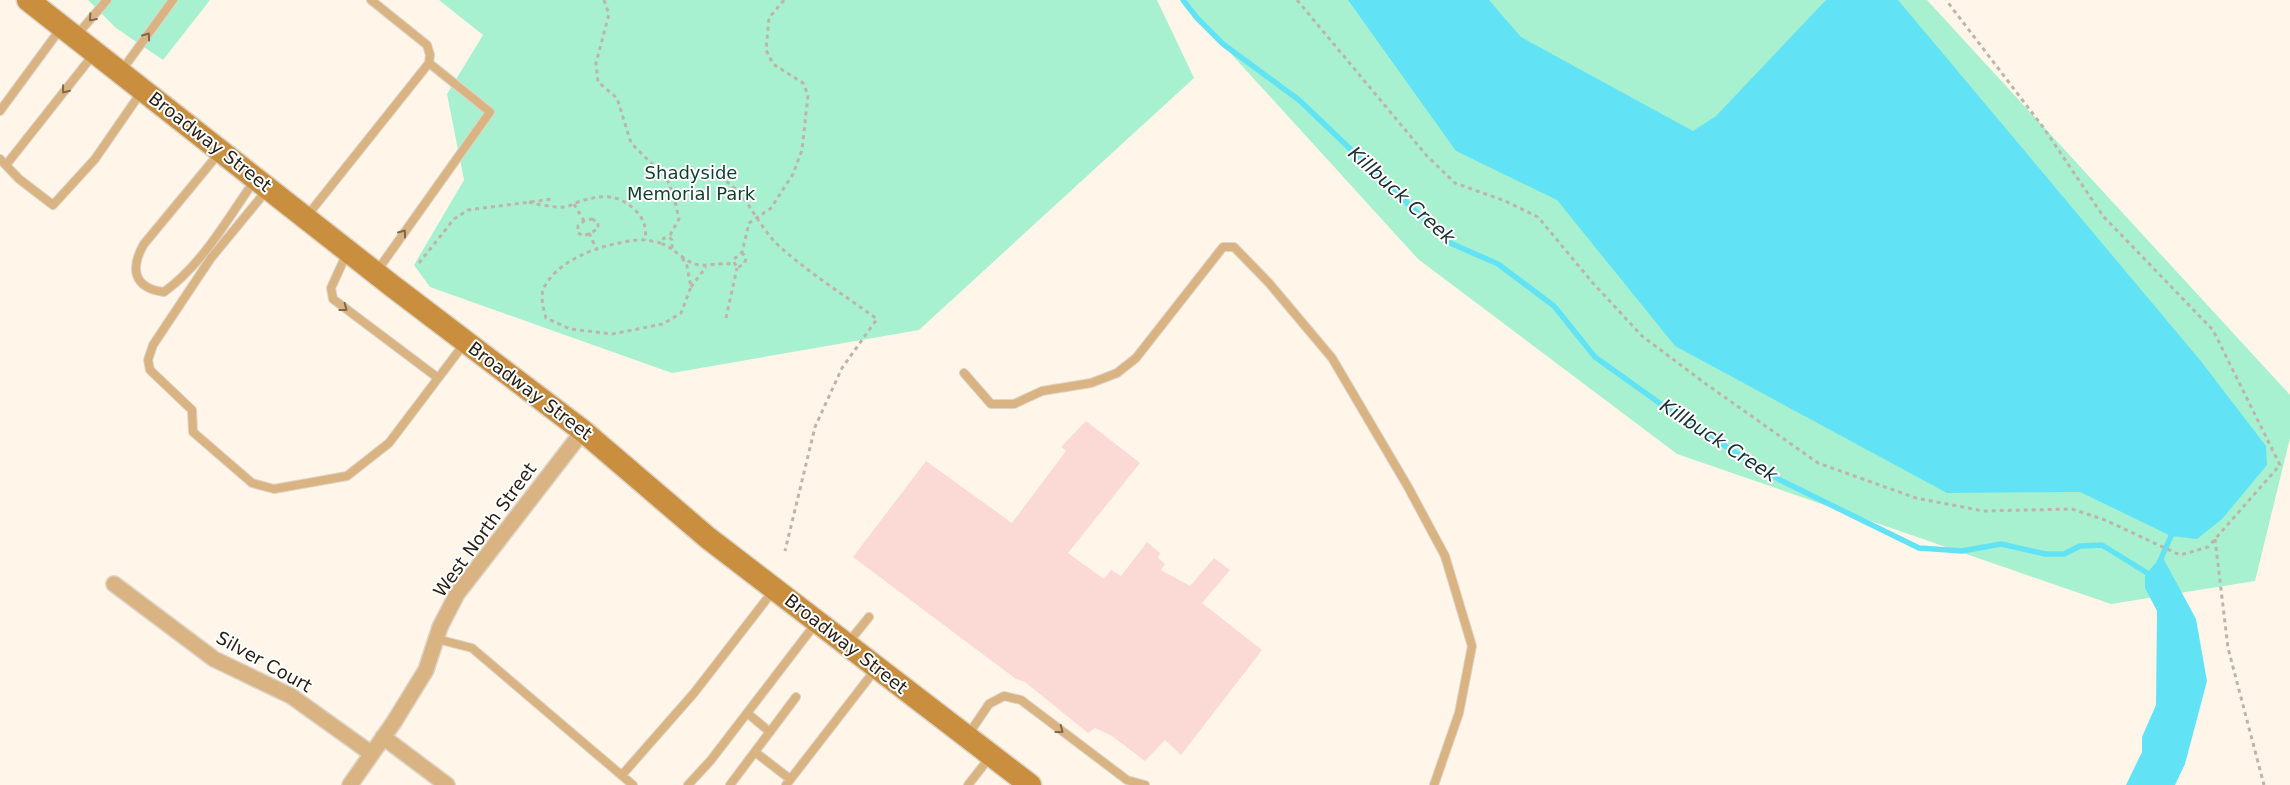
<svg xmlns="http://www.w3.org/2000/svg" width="2290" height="785" viewBox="0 0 2290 785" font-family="'DejaVu Sans',sans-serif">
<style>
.green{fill:#a7f1d0}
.water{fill:#62e3f5}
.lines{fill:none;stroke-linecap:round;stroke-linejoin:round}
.stream{stroke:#62e3f5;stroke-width:5.5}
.building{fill:#fbd9d5}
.service-casing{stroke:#dcd4c7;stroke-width:10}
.minor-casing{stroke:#dcd4c7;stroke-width:18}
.secondary-casing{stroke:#dcd4c7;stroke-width:25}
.path{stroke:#beb5a8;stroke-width:3;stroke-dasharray:4 4;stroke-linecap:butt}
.service{stroke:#dab382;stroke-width:8}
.minor{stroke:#dab382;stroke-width:15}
.secondary{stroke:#ca8f3e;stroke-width:22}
.oneway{stroke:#80694a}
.labels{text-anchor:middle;stroke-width:4;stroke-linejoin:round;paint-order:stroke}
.street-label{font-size:18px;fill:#271f13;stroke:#fff}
.park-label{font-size:18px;fill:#103e2d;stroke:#fff}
.water-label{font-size:19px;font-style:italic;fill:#192f32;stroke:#fff}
</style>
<rect width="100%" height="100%" fill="#fff6e9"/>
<path class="green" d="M88,0h122l-47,60 -47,-32z
M439,0h718l37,78 -275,252 -247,43 -242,-86 -16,-22 50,-85 -17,-86 36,-59z
M1182,0h745l363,395v43l-35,143 -144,23 -434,-150 -259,-195z"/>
<path class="water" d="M1348,0h141l32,37 172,94 23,-15 110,-116h72l302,360 66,86 1,19 -45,54 -25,20 -26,-3 -91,-44 -133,1 -272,-147 -118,-146 -101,-49z
M2162,556l34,63 11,62 -22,83 -10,21h-49l16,-33v-15l14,-32 1,-94 -12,-23v-13z"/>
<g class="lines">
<path class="stream" d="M1183,0l14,18 26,26 76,56 149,142 50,22 56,42 41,51 91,65 94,58 139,68 43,3 39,-7 44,10h19l16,-8 22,-1 50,31
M2159,563l12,-27"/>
</g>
<path class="building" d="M1086,421l54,42 -72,90 36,26 7,-9 10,6 26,-34 13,11 -2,5 7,6 -4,6 29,16 24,-28 16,12 -28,33 60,47 -81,105 -16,-15 -20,21 -33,-25 -17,-8 -7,5 -63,-51 -9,-3 -163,-122 73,-96 86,62 54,-72 -5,-4z"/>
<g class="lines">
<g class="service-casing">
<path id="service" d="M76,36l31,-36
M122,70l51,-70
M0,111l61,-83
M220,152l-76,92c-14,24 -11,44 20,48 39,-28 63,-73 91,-112
M0,159l19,20 34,26 42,-46 47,-68
M6,165l87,-110
M267,190l-56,68 -58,87 -5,15 2,10 42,40 1,22 59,51 22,6 73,-13 42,-33 75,-99
M307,216l122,-153 1,-8 -3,-10 -56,-45
M347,253l-16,35 2,11 105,79
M377,271l113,-159 -61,-49
M964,373l27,31h23l28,-13 49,-8 26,-10 19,-15 87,-111h11l35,36 63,75 76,129 37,69 27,90 -13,67 -25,72
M437,639l35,9 161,137
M848,643l21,-26
M747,713l23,19
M968,735l21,-31 15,-8 17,4 106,80 18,5
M755,752l35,27
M622,775l72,-82 79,-102
M688,785l23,-25 105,-137
M730,785l66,-88
M786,785l89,-115
M968,785l22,-28"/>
</g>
<g class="minor-casing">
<path id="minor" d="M114,584l100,75 77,37 81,58
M383,737l64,48
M350,785l44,-63 32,-52 14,-43 17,-33 126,-163"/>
</g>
<g class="secondary-casing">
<path id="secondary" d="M28,0l363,285 192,146 125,107 322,247"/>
</g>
<path class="path" d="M604,0l5,14 -13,49 2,19 19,16 14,45 36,36 7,18 5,22 -10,18
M1297,0l130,156 28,27 50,18 33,16 54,65 50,54 64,48 112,79 98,35 67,13 89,-2 33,11 75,35 28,-8 72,-82 -67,-135 -110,-114 -60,-89 -97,-127
M665,177c18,-8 37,-8 55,1 27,13 37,48 59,68 30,27 65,49 98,73l-35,49 -27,59 -30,124
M529,202c6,2 28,6 34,5 5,0 10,-3 15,-5 22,-7 39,-9 56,7 10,9 13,19 11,31
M574,204l10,17
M592,219l6,3v7l-14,7 -6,-3v-7l6,-5z
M589,233l7,15
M661,243c-7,-1 -15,-4 -23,-3 -30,3 -75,16 -92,44 -7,10 -3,23 0,34l24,11 42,5 51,-10 18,-11 10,-26 -4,-21 -6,-10
M672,249l-11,-6 3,-5 5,-1 3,3v9c30,25 28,13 61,15
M742,252l4,7 -2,5 -7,4 -4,-8 9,-8 7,-29 22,-15 22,-34 9,-24 6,-55 -5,-12 -30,-19 -7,-14 3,-32 15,-18
M419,263l35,-44 14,-9 85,-11
M691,287l15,-20
M726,318l11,-50
M2215,539l13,109 36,137"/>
<use href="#service" class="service"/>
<use href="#minor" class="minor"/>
<use href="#secondary" class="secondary"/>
</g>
<defs><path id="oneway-chevron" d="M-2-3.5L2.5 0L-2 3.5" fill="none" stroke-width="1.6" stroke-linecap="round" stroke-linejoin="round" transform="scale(1.25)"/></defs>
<g class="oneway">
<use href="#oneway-chevron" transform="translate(92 18) rotate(131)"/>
<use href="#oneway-chevron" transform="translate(147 36) rotate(-54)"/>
<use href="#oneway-chevron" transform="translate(65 90) rotate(128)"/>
<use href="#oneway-chevron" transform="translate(403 233) rotate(-54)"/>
<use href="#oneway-chevron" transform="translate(344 308) rotate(37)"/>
<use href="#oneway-chevron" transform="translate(1060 730) rotate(37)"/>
</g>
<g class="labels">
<g class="street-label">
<text transform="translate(210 142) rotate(38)" y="6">Broadway Street</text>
<text transform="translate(530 391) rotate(37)" y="6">Broadway Street</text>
<text transform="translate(485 530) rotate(-54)" y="6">West North Street</text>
<text transform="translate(846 644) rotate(38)" y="6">Broadway Street</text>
<text transform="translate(264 662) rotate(29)" y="6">Silver Court</text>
</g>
<g class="park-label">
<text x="691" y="179">Shadyside<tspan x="691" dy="21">Memorial Park</tspan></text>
</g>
<g class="water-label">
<text transform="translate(1402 195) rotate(42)" y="7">Killbuck Creek</text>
<text transform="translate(1719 440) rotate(33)" y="7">Killbuck Creek</text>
</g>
</g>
</svg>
